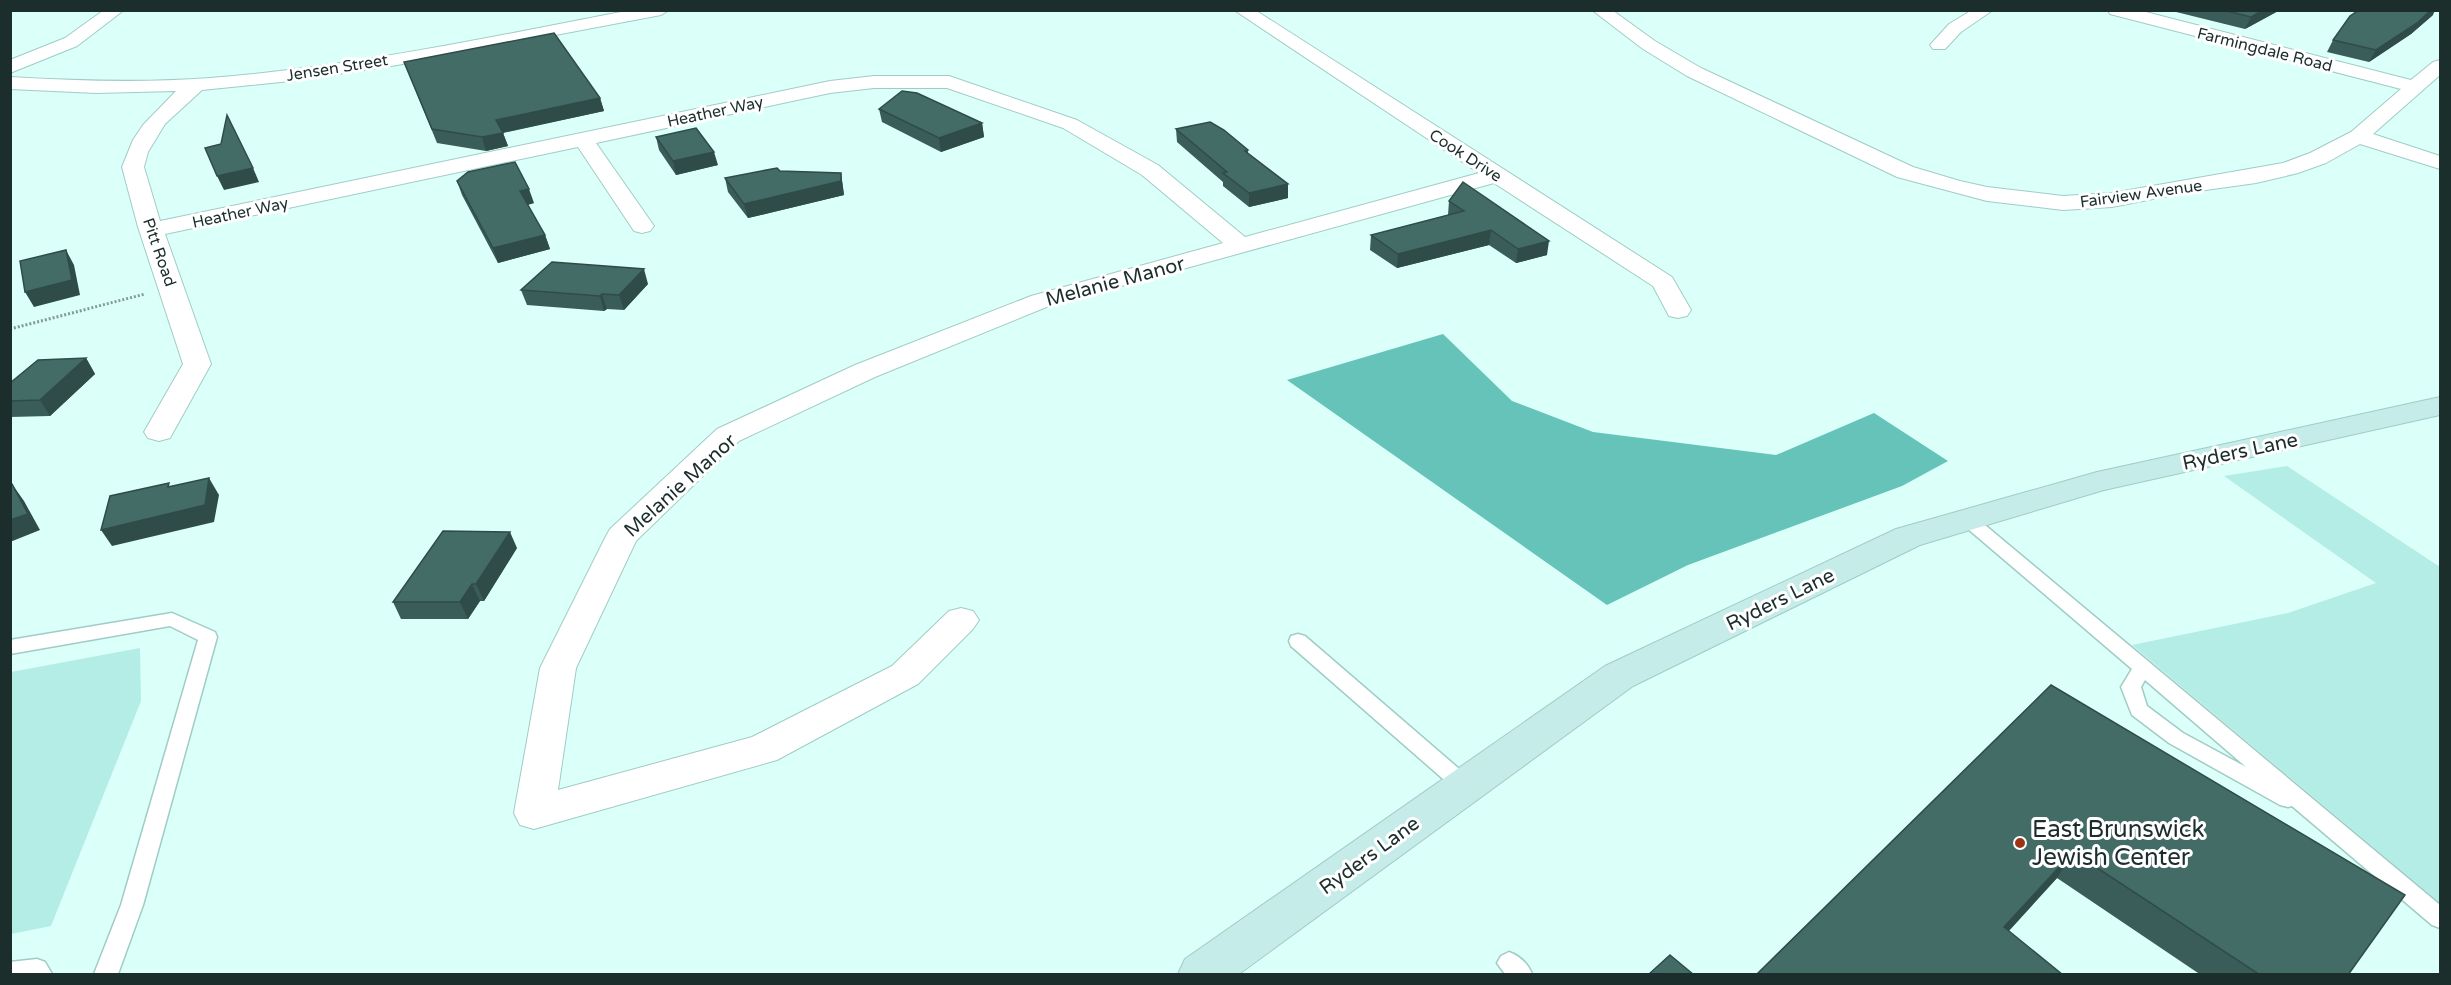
<svg xmlns="http://www.w3.org/2000/svg" width="2451" height="985" viewBox="0 0 2451 985" font-family="'Varela Round',sans-serif">
<style>
.green{fill:#b4ede5}
.water{fill:#65c3b9}
.lines{fill:none;stroke-linecap:round;stroke-linejoin:round}
.service-casing{stroke:#a0ccc6;stroke-width:3}
.minor-casing{stroke:#a0ccc6;stroke-width:2}
.secondary-casing{stroke:#a0ccc6;stroke-width:2}
.path{stroke:#819c98;stroke-width:3;stroke-dasharray:2 2;stroke-linecap:butt}
.service{fill:#fff;fill-rule:evenodd}
.minor{fill:#fff;fill-rule:evenodd}
.secondary{fill:#c5ece8;fill-rule:evenodd}
.wall{fill:#3a5d59}
.shaded-wall{fill:#2f4c48}
.building{fill:#436c67;stroke:#2f4c48;stroke-width:1.5}
.poi-dot{fill:#9b3315;stroke:#fff;stroke-width:2}
.labels{text-anchor:middle;stroke-width:6;stroke-linejoin:round;paint-order:stroke}
.far-street-label{font-size:16px;fill:#1c2e2c;stroke:#fff}
.street-label{font-size:20px;fill:#1c2e2c;stroke:#fff}
.near-poi-label{font-size:24px;fill:#1c2e2c;stroke:#fff;text-anchor:start}
</style>
<rect width="100%" height="100%" fill="#dbfff9"/>
<path class="green" d="M2287,466l153,101v336l-308,-258 156,-32 88,-30 -152,-107z
M140,648l1,53 -90,225 -40,8v-262z"/>
<path class="water" d="M1443,334l69,67 81,31 183,23 98,-42 74,48 -46,25 -214,79 -81,40 -320,-225z"/>
<g class="lines">
<g class="service-casing">
<path id="service" d="M1967,514l6,1 467,390v23l-8,-3 -140,-119 -4,1 -8,-2 -111,-62 -37,-28 -11,-28 11,-18 -171,-146 -2,-4 2,-4zM2145,680l101,87 -63,-34 -36,-27 -6,-19z
M172,613l43,19 2,5 -74,268 -25,69h-24l27,-69 77,-265 -28,-14 -160,28v-14z
M1298,634l7,2 167,144 4,6 -4,6 -7,2 -7,-2 -167,-146 -2,-5 2,-5z
M1509,952c11,4 19,12 23,22h-27l-8,-11 4,-7z
M37,959l8,3 7,12h-42v-12z"/>
</g>
<g class="minor-casing">
<path id="minor" d="M104,10h20l-47,36 -67,27v-13l55,-22z
M631,10h38l-8,5 -264,50 -106,16 -89,9 -37,34 -17,28 -4,15 16,54 670,-140 44,-5h75l128,44 81,45 87,72 234,-64 -245,-163h21l417,267 19,33 -4,6 -9,2 -9,-2 -16,-30 -159,-103 -445,123 -174,71 -136,64 -103,100 -60,127 -18,122 194,-53 140,-71 57,-55 12,-3 12,3 6,9 -6,9 -55,55 -141,76 -243,69 -14,-4 -6,-12 26,-145 66,-132 4,-7 107,-100 138,-64 176,-69 192,-53 -81,-68 -79,-47 -116,-40h-73l-44,5 -234,50 58,83 -4,5 -8,2 -8,-2 -56,-84 -413,87 46,130 -41,74 -11,3 -11,-3 -4,-6 39,-68 -45,-137 -16,-60 11,-27 10,-15 33,-34 -80,2 -86,-4v-12c67,4 134,6 200,1 142,-11 281,-41 421,-68z
M1592,10h20l43,31 46,27 212,99 47,14 27,6 76,9 49,-3 171,-30 27,-10 41,-21 50,-43 -291,-75 -2,-4h30l273,70 22,-18 7,-2v15l-67,59 67,22v13l-80,-25 -34,19 -28,10 -42,10 -72,10 -72,14 -49,3 -76,-9 -90,-24 -210,-101 -44,-27z
M1972,10h21l-32,22 -16,17h-12l-3,-4 19,-21z"/>
</g>
<g class="secondary-casing">
<path id="secondary" d="M2440,397v18l-336,75 -184,55 -287,141 -394,288h-61l7,-15 420,-293 291,-137 201,-57z"/>
</g>
<path class="path" d="M10,329l135,-35"/>
<use href="#service" class="service"/>
<use href="#minor" class="minor"/>
<use href="#secondary" class="secondary"/>
</g>
<path class="wall" d="M2168,10h112l-35,19z
M2433,15l-22,19 -42,28 -42,-10 6,-12z
M404,62l196,36 4,13 -101,22 5,13 -22,5 -49,-8z
M879,109l103,14 2,14 -43,15 -59,-30z
M1176,129l72,21v3l40,45 -39,9 -26,-21v-4l-46,-40z
M656,137l62,28 -42,10 -17,-25z
M780,171l61,2 3,22 -96,23 -20,-26 -3,-14z
M457,181l77,22 -6,2 17,30 5,14 -52,14 -36,-68z
M1449,201l98,54 -31,8 -27,-18 -92,23 -27,-18 1,-15 77,-20z
M648,284l-24,26 -17,-1 -3,2 -77,-6 -6,-15z
M86,358l9,16 -45,42 -40,1v-34z
M517,548l-33,53h-4l-12,18h-67l-8,-17z
M2051,685l297,290h-147l-144,-97 -48,53 -253,44z"/>
<path class="shaded-wall" d="M2263,10h17l-35,19 6,-12z
M2431,10h4l-2,5 -22,19 -42,28 7,-12z
M600,98l4,13 -103,22 -5,-13z
M982,123l2,14 -43,15 -2,-14z
M503,133l5,13 -22,5 -4,-14z
M714,152l4,13 -42,10 -3,-14z
M253,168l6,14 -35,8 -7,-14z
M841,173l3,22 -96,23 -4,-14z
M1288,184v14l-39,9v-14z
M529,189l5,14 -9,2 -5,-14z
M1491,230l-2,15 -92,23 1,-14z
M545,235l5,14 -52,14 -5,-15z
M1549,241l-2,14 -31,8 2,-14z
M66,250l8,15 6,30 -46,12 -9,-15z
M644,269l4,15 -24,26 -5,-15z
M602,294l5,15 -3,2 -4,-15z
M86,358l9,16 -45,42 -10,-16z
M209,478l10,17 -5,27 -102,24 -11,-16z
M12,484l12,17 16,29 -30,12z
M510,532l7,16 -33,53 -8,-17z
M472,584l8,17 -12,18 -8,-17z
M2073,852l-16,26 -68,74 15,-25z"/>
<path class="building" d="M2223,10h40l-12,7z
M2359,10h72l-14,13 -41,27 -43,-10 17,-24z
M554,33l46,65 -104,22 7,13 -21,4 -50,-8 -28,-67z
M902,91l15,2 65,30 -43,15 -60,-29z
M227,115l26,53 -36,8 -12,-28 16,-4z
M1210,122l14,8 24,20 -3,1 43,33 -39,9 -26,-20 4,-1 -51,-43z
M696,128l18,24 -41,9 -17,-24z
M515,162l14,27 -9,2 25,44 -52,13 -36,-67 11,-9z
M777,168l3,3 61,2v8l-97,23 -19,-26z
M1463,182l86,59 -31,8 -27,-19 -93,24 -27,-19 93,-24 -15,-10z
M66,250l6,30 -47,12 -5,-31z
M552,262l92,7 -25,26 -17,-1 -2,2 -79,-6z
M86,358l-46,42 -30,1v-18l28,-23z
M209,478l-4,27 -104,25 9,-34 59,-13 -1,4z
M12,484l16,30 -18,6v-35z
M443,531l67,1 -34,52h-4l-12,18h-67z
M2051,685l354,210 -57,80h-88l-187,-123 -69,75 59,48h-307z
M1670,955l24,20h-46z"/>
<circle class="poi-dot" cx="2020" cy="843" r="6"/>
<g class="labels">
<g class="far-street-label">
<text transform="translate(2265 49) rotate(14)" y="6">Farmingdale Road</text>
<text transform="translate(337 67) rotate(-9)" y="6">Jensen Street</text>
<text transform="translate(715 111) rotate(-12)" y="6">Heather Way</text>
<text transform="translate(1466 155) rotate(33)" y="6">Cook Drive</text>
<text transform="translate(2141 193) rotate(-8)" y="6">Fairview Avenue</text>
<text transform="translate(240 212) rotate(-12)" y="6">Heather Way</text>
<text transform="translate(160 252) rotate(71)" y="6">Pitt Road</text>
</g>
<g class="street-label">
<text transform="translate(1115 281) rotate(-15)" y="7">Melanie Manor</text>
<text transform="translate(2240 451) rotate(-12)" y="7">Ryders Lane</text>
<text transform="translate(680 485) rotate(-42)" y="7">Melanie Manor</text>
<text transform="translate(1780 599) rotate(-26)" y="7">Ryders Lane</text>
<text transform="translate(1369 855) rotate(-36)" y="7">Ryders Lane</text>
</g>
<g class="near-poi-label">
<text x="2032" y="837">East Brunswick<tspan x="2032" dy="28">Jewish Center</tspan></text>
</g>
</g>
<rect width="2451" height="985" fill="none" stroke="#1c2e2c" stroke-width="24"/>
</svg>
